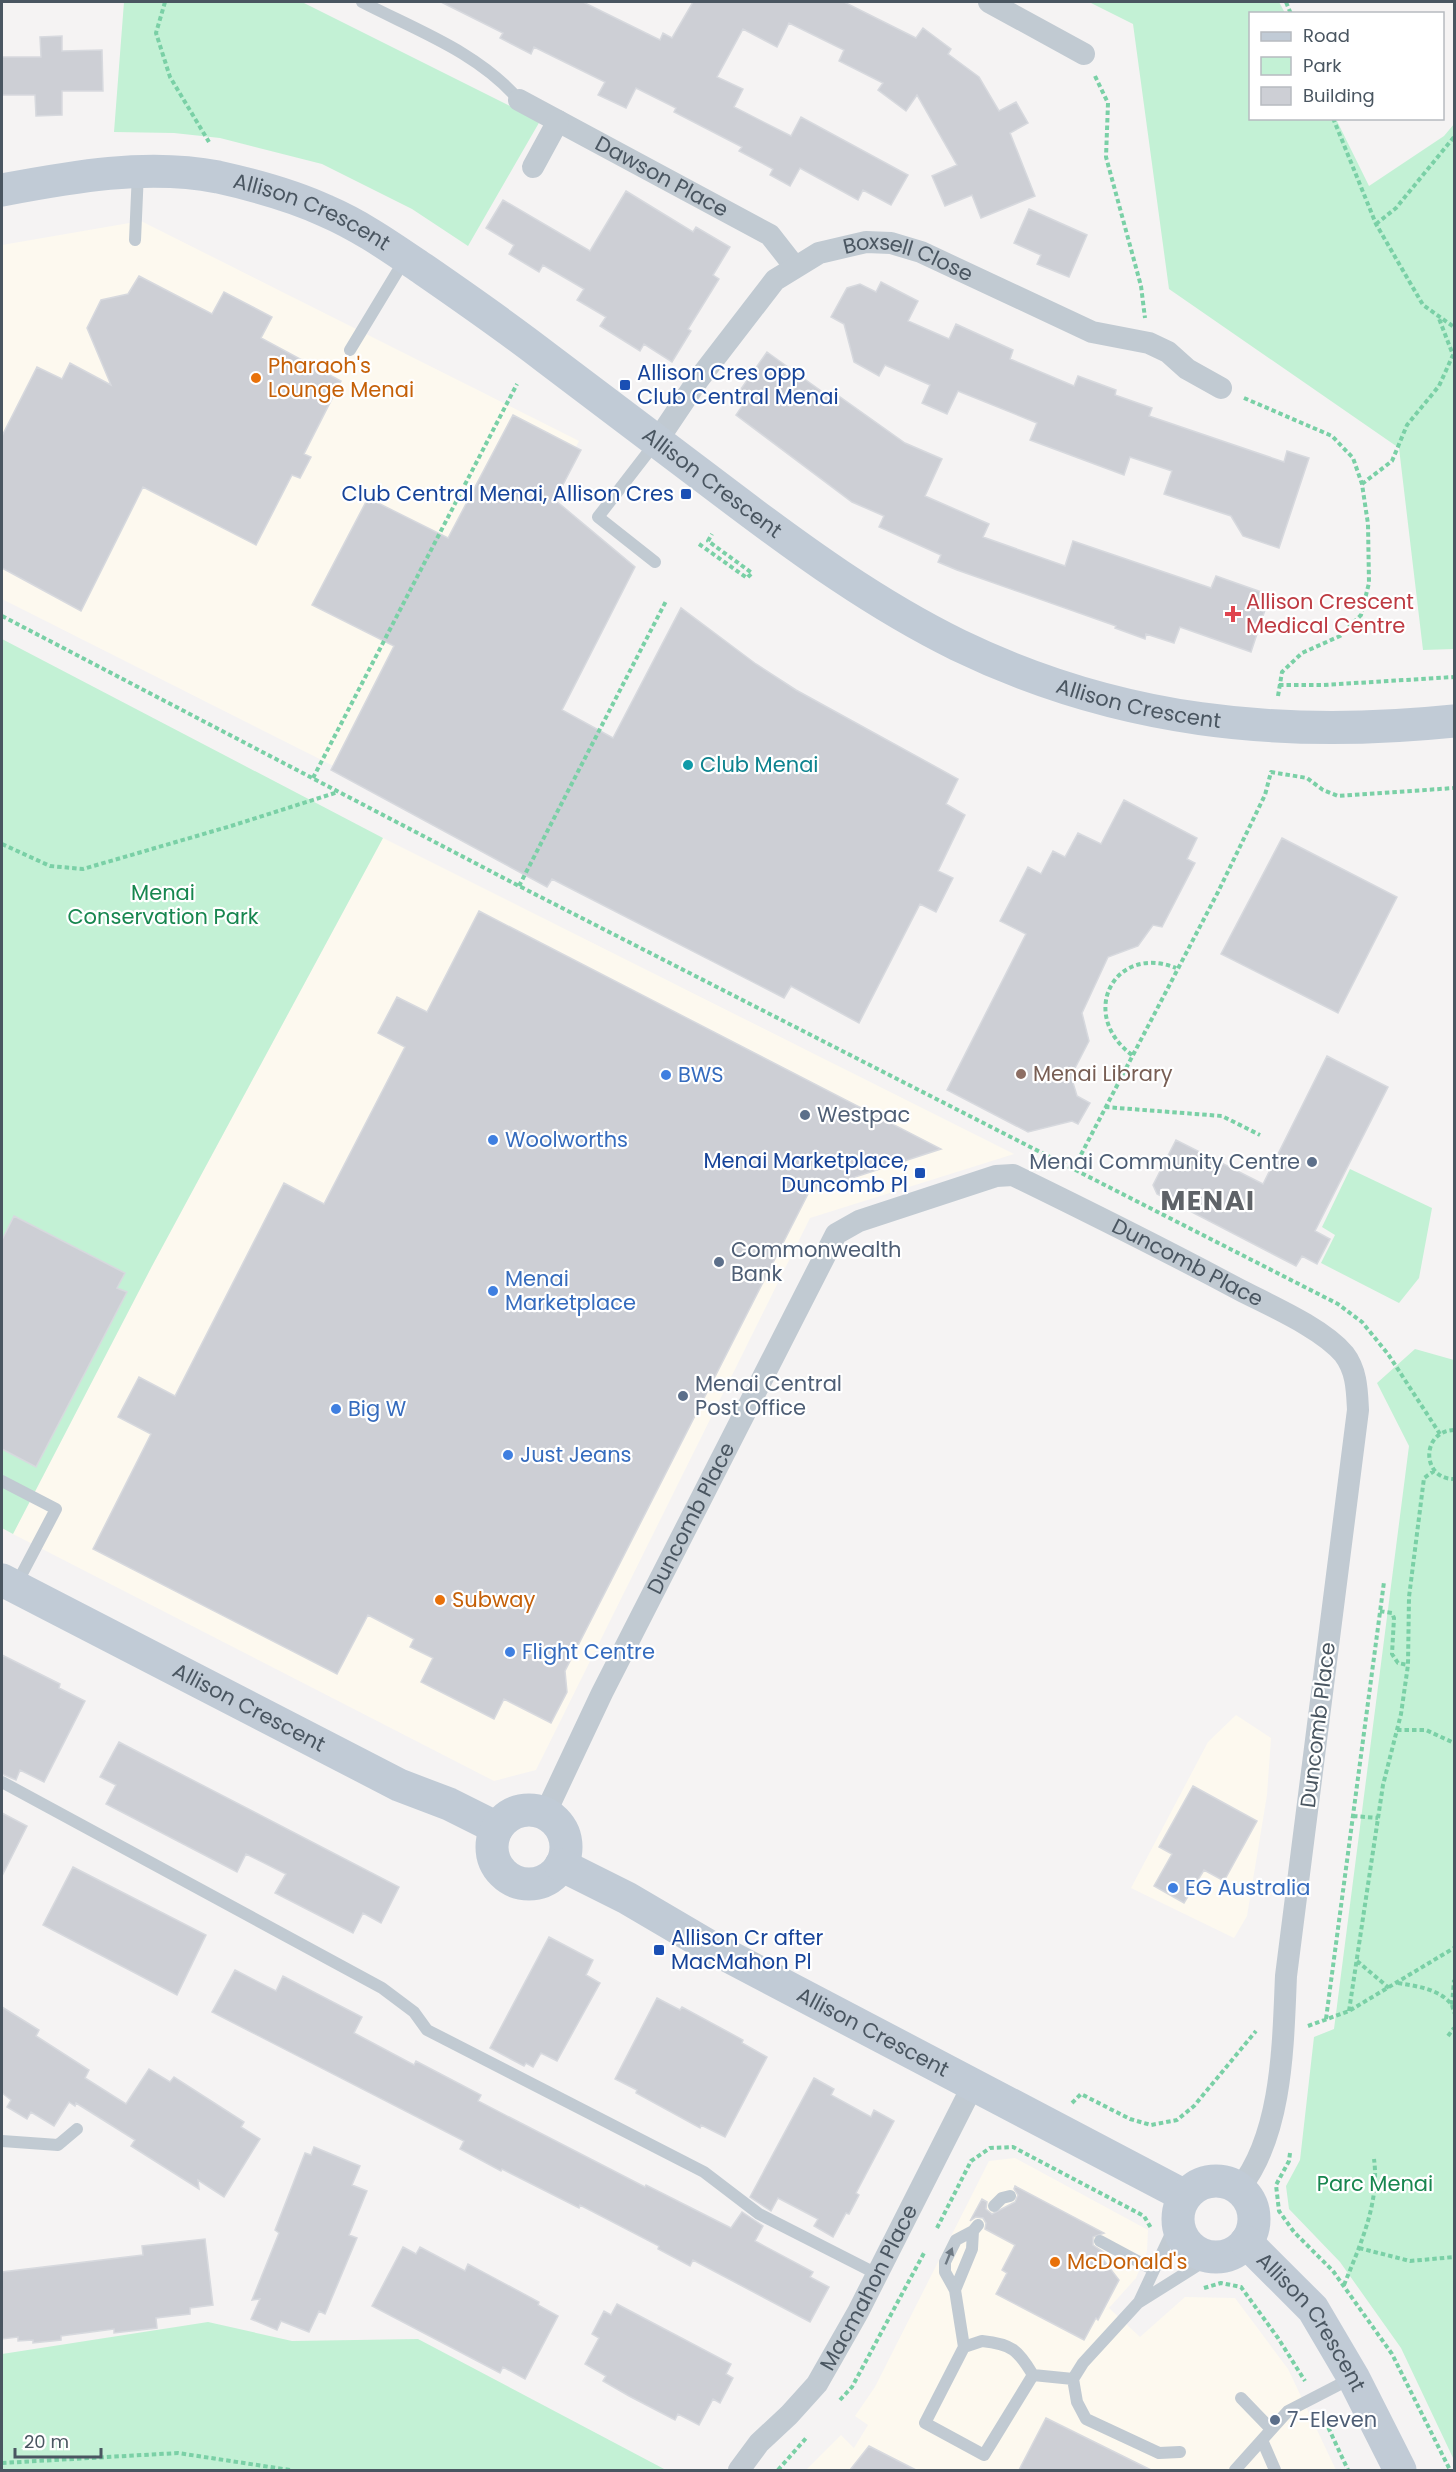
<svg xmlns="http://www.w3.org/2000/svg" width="1456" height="2472" viewBox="0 0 1456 2472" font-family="Poppins,sans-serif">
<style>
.commercial{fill:#fdf9ef}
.green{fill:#c3f1d5}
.building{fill:#cdcfd5;stroke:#d7d9de;stroke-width:1.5}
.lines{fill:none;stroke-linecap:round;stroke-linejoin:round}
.path{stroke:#7ad0a6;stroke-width:4;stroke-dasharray:4.5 3;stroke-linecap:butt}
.lane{stroke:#c1cad2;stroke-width:12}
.street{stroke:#c1cad2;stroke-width:22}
.secondary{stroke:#c1cbd6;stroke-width:33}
.oneway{fill:#6e7983}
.food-dot{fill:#e8710a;stroke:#fff;stroke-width:2}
.transit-dot{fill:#1a4fb4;stroke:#fff;stroke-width:2}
.health-dot{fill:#e0444e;stroke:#fff;stroke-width:2}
.culture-dot{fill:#0f9aa8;stroke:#fff;stroke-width:2}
.education-dot{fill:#8d6e63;stroke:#fff;stroke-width:2}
.shop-dot{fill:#3f7fe0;stroke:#fff;stroke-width:2}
.service-dot{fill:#5c6f8a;stroke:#fff;stroke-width:2}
.labels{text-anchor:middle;stroke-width:4.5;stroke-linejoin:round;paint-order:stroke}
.street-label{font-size:21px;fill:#4a5661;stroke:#fff}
.food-label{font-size:21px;fill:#c56008;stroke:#fff;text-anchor:start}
.transit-label{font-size:21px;fill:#164399;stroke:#fff;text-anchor:start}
.health-label{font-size:21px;fill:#be3a42;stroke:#fff;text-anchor:start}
.culture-label{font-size:21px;fill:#0d838f;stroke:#fff;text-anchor:start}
.park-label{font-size:21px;fill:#17864f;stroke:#fff}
.education-label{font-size:21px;fill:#785e54;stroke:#fff;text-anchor:start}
.shop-label{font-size:21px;fill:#366cbe;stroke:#fff;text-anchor:start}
.service-label{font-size:21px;fill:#4e5e75;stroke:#fff;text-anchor:start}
.district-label{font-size:27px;font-weight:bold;letter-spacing:1.5px;fill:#5f6368;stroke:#fff}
</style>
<rect width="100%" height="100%" fill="#f5f3f3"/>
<path class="commercial" d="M141,221l438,220 -184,356 -393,-198v-354z
M383,838l631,316 -204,64 -274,552 -42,11 -481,-247 139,-268z
M1236,1715l35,23 -4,57 -20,121 -13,22 -103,-50 77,-146z
M1015,2158l133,72 -1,21 -11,27 -27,30 31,29 45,-40 50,1 53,71 48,101h-530l35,-35 13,13 14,-23 -13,-9 20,-29 114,-226z"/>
<path class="green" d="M124,2h178l238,119 -72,125 -56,-37 -90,-45 -102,-26 -46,-5 -60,-1z
M1089,2h190l6,11 -35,1v104l86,1 33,67 75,-50 10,-12v525l-31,1 -24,-202 -230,-159 -36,-265z
M2,639l381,199 -231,428 -139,268 -11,-6z
M1350,1169l82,39 -13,70 -20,25 -78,-40 14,-28 -13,-8z
M1415,1349l39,11v1100l-53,-112 -61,-86 -51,-53 -3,-23 14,-26 14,-123 20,-8 75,-583 -32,-63z
M208,2322l84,19 126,-2 248,131h-664v-116z"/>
<path class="building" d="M441,2h142l77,38 3,-7 9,5 21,-36h151l72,36 7,-10 28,21 -3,5 31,23 20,34 17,-9 12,21 -18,10 25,63 -54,22 -9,-23 -27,11 -13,-30 25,-11 -40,-70 -11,16 -28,-21 5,-7 -44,-22 5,-11 -55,-27 -12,24 -34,-18 -26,48 26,12 -9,18 57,29 10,-19 107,58 -17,30 -28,-15 -5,10 -58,-32 -10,18 -20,-11 3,-6 -34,-18 3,-4 -68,-35 2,-4 -40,-20 -10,20 -28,-13 7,-13 -71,-35 -3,7 -31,-16 3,-5z
M62,36v15l40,-1 1,41h-41v24l-26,1 -1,-21h-33v-38h39l-1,-20z
M626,191l67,41 3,-5 34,20 -17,28 6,4 -31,50 3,2 -19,31 -28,-18 -4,7 -40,-25 6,-9 -29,-17 7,-11 -41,-24 -4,7 -30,-18 5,-9 -28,-17 17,-28 87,51z
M1029,209l58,26 -18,42 -32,-13 4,-9 -27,-12z
M139,276l73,38 12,-22 48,25 -11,21 80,43 -37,73 7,3 -11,21 -8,-3 -36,70 -113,-58 -62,124 -79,-43v-132l35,-69 25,12 8,-16 41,22 -24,-57 14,-28 27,-6z
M881,282l37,19 -10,20 41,18 7,-15 57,26 -3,9 64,27 4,-10 38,14 -1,5 37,13 -3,8 135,46 3,-11 22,7 -30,90 -36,-12 -12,-20 -67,-22 8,-23 -42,-14 -6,18 -94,-35 7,-17 -79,-32 -11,23 -25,-11 8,-18 -45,-20 -6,11 -25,-14 -10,-38 -13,-7 16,-29 13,-4 16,8z
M767,352l64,46 2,-6 72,51 37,16 -17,37 64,28 -6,13 82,29 8,-25 138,47 5,-12 54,19 -19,57 -71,-25 -6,16 -28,-9 -1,5 -30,-11 1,-2 -159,-56 -19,-8 3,-7 -62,-28 5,-11 -32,-14 -116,-87 9,-13 -9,-6z
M513,415l68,35 -26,50 80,67 -73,143 51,28 68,-130 75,56 40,26 162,89 -12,25 19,11 -27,56 15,7 -17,34 -16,-8 -61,119 -68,-37 -7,12 -232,-119 -5,8 -216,-117 63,-124 -82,-41 56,-107 80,40z
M1124,800l73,38 -10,21 8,4 -33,64 -9,-2 -15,21 -30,11 -26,56 7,28 -18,35 6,20 13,7 -12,21 -6,-3 -44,11 -81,-42 79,-156 -26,-13 28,-54 13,7 12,-23 12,6 13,-24 23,11z
M1282,838l115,59 -59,116 -117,-59z
M479,911l462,238 -132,43 -244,479 2,21 -16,31 -47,-24 -10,20 -73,-37 12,-24 -23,-11 4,-8 -46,-24 -31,59 -244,-125 58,-115 -33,-17 21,-40 36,19 109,-213 40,21 81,-157 -27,-14 19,-36 30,15z
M1327,1056l61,31 -73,144 15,8 -13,25 -15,-8 -6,10 -139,-72 -4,-9 23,-45 87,44z
M14,1216l111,57 -8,15 10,4 -91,175 -34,-18v-209z
M2,1655l58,29 -1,4 26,13 -41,81 -24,-12 -4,10 -14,-6z
M119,1742l280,145 -18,36 -18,-10 -10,20 -78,-40 11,-19 -40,-20 -9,18 -131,-68 10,-19 -16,-8z
M1193,1786l64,35 -33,60 -20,-11 -20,33 -30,-17 18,-32 -13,-7z
M2,1813l25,13 -25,50z
M73,1867l133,68 -29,60 -134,-70z
M549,1937l44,23 -7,15 14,8 -43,78 -16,-8 -8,14 -7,-4 -2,3 -34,-18z
M235,1970l41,21 7,-15 79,41 -8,16 60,32 2,-4 65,34 -3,6 167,86 1,-2 85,43 11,-16 21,14 -8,15 58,31 -3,5 19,10 -19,35 -117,-62 -3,6 -32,-17 1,-3 -79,-41 -1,3 -77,-39 -1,2 -41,-22 4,-8 -252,-129z
M657,1998l23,12 2,-3 61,33 -1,3 25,14 -42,80 -24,-12 -1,3 -64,-35 1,-3 -22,-11z
M2,2007l37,23 -3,6 53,34 -4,8 41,26 23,-35 21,13 4,-5 70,45 -3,5 19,12 -36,58 -26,-17 1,9 -68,-43 4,-6 -59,-37 -1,3 -6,-4 -15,24 -23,-14 -4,7 -20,-12 4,-7 -9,-7z
M814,2078l20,11 -3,6 40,22 3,-7 20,11 -38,72 3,2 -10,19 -3,-1 -13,24 -19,-11 4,-7 -40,-21 -7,13 -21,-14z
M314,2147l46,19 -8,19 15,6 -18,44 8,3 -32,76 -6,-3 -10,21 -28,-11 -4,9 -26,-11 9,-20 -8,1 27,-67 -4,-3 30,-77 6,2z
M1015,2186l89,47 -11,4v8l12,8 -3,5 17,22 -21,40 -2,-2 -12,22 -88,-46 11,-21 -5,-3 13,-25 -30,-16 1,-6 -3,-5 -7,-1 -6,4 12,-22 5,3 -1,7 6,5 23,-12 3,-7 -4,-6z
M205,2239l8,66 -23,3v6l-34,4 1,10 -43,5v-4l-53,7v4l-28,3v-3l-15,1v-4l-16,2v-67l141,-17 -1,-9z
M403,2247l13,7 4,-7 45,24 3,-7 71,38 -1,3 20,11 -33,63 -22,-12 -3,6 -128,-67z
M617,2304l114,60 -5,10 7,4 -13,25 -7,-4 -14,26 -21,-11 -3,6 -46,-24 -26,-15 3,-5 -21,-12 14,-26 -7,-4 12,-23 7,4z
M1046,2418l105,52h-132z
M869,2446l47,24h-66z"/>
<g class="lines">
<path class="path" d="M165,2l-9,31 14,44 39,65
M1286,2l5,12
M1095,76l13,27 -2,54 35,129 4,32
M1333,118l43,106 47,81 31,22
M1376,224l20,-16 58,-71
M1244,398l88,38 21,22 9,26 6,40 1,59 -8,32 -21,21 -38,17 -20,19 -4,24
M1362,484l30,-23 15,-36 32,-39 14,-31 -15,-39
M699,544l48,34 5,-5 -44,-32 4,-7
M2,616l517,270 819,418 24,18 26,32 52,80
M1279,685h44l131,-8
M313,778l204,-394
M2,844l48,22 33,3 148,-43 107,-34
M519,886l147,-285
M1132,1055c-55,-41 -17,-112 44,-87
M1105,1107l117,9 38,19
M1074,1168l144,-276 47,-97 6,-23 36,6 16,12 15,6 116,-8
M1454,1430c-33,1 -33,49 0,49
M1380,1611l12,2 2,5 -2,36 6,9 10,2
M1397,1730h29l28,13
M1353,1816l25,2
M1357,1961l32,27
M1398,1983c18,3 42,6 54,22l2,-25
M1452,2005l2,8
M1349,2011l34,-226 18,-71 7,-49 1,-68 15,-119 10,-7
M1326,2019l58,-437
M1308,2026l41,-15 105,-63
M1448,2036l6,-8
M1072,2103l9,-9 49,25 21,6 26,-5 17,-14 62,-75
M1290,2153l-1,8 -13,24 3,26 15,21 39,39 59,83 58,116
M937,2228l34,-67 19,-13 23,-1 131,69 7,12
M1359,2248l51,13 44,-4
M1344,2285c16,-40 36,-82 30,-126
M1204,2288l17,-5 20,4 37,51 27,43
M840,2400l12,-13 72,-134
M1322,2414l26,56
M2,2463l176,-10 112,17
M778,2470l29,-33"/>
<path class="lane" d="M362,2c54,28 116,50 157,98
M135,240l3,-68
M350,350l55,-91
M655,562l-57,-45 58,-75
M2,1481l54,28 -41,78
M2,1782l380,206 32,24 13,18 277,142 55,42 118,60
M2,2141l56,4 19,-16
M994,2206l8,-8 8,-2
M1100,2241l54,29
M955,2290l-10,-18v-10l11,-22 17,-9
M1139,2302l38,-81
M982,2341c30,3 36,9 51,34l-49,80 -59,-32 39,-76z
M964,2347l-9,-57 17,-41 1,-18 5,-6
M1033,2375l40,4
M1241,2398l30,31
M1262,2440l13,30
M1180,2452l-21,1 -73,-34 -9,-17 -4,-23 10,-16 55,-60 73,-46
M1235,2470l53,-59 64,-33"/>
<g class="street">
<path d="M989,2l95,52"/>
<path id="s1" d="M519,100l251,135 25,32"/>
<path d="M533,167l25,-46"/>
<path id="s2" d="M657,441l41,-61 77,-100 44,-27 47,-11 25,1 30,9 171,80 57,11 19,9 19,17 34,19"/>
<path id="s3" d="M545,1814l57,-121 234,-459 23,-13 137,-45 17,-1c76,37 152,75 227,115 31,16 82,38 104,64 13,17 13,37 14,56l-72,566c-3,67 -3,158 -47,213"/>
<path id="s4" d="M739,2470l20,-27 30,-28 28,-31 41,-72 115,-227"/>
</g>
<g class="secondary">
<path id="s5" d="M2,190c69,-13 145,-27 216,-13 36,8 74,18 108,34 35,15 66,37 97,58 42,29 84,58 125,90 60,45 120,91 180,136 74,56 147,109 230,150 159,77 322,94 496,76"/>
<path id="s6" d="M2,1580l397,205 50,19 48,24"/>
<circle cx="529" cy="1847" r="37"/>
<path id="s7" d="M561,1865l66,33 80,47 478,251"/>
<circle cx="1216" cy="2219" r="38"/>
<path id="s8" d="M1246,2242l67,67 40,68 47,93"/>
</g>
</g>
<defs><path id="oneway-solid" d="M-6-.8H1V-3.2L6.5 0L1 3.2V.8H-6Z" transform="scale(1.5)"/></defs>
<use class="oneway" href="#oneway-solid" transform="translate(949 2256) rotate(-68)"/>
<g class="food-dot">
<circle cx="256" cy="378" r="6"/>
<circle cx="440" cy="1600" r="6"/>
<circle cx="1055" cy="2262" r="6"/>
</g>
<g class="transit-dot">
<rect x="619" y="379" width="12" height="12" rx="3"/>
<rect x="680" y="488" width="12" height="12" rx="3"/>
<rect x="914" y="1167" width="12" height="12" rx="3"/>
<rect x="653" y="1944" width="12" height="12" rx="3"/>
</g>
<path class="health-dot" d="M1230 605h6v6h6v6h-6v6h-6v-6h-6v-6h6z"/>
<circle class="culture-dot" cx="688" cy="765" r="6"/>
<circle class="education-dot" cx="1021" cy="1074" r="6"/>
<g class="shop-dot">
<circle cx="666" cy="1075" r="6"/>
<circle cx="493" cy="1140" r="6"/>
<circle cx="493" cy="1291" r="6"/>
<circle cx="336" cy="1409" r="6"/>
<circle cx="508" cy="1455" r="6"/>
<circle cx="510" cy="1652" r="6"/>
<circle cx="1173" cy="1888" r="6"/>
</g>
<g class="service-dot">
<circle cx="805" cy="1115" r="6"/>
<circle cx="1312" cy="1162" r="6"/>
<circle cx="719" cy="1262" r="6"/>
<circle cx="683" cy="1396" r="6"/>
<circle cx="1275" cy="2420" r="6"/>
</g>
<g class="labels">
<g class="street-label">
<text dy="7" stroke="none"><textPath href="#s1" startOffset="162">Dawson Place</textPath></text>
<text dy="7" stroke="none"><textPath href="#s5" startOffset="318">Allison Crescent</textPath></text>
<text dy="7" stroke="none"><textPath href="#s2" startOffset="344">Boxsell Close</textPath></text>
<text dy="7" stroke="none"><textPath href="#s5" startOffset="804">Allison Crescent</textPath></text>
<text dy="7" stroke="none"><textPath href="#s5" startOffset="1290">Allison Crescent</textPath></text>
<text dy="7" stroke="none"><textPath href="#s3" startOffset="1032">Duncomb Place</textPath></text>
<text dy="7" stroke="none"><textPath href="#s3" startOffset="330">Duncomb Place</textPath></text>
<text dy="7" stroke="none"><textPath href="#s6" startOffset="278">Allison Crescent</textPath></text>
<text transform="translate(1318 1725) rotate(-83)" y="7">Duncomb Place</text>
<text dy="7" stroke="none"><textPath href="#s7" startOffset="354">Allison Crescent</textPath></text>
<text dy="7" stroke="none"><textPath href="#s4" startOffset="226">Macmahon Place</textPath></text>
<text dy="7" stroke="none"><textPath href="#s8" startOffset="104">Allison Crescent</textPath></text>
</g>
<g class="food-label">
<text x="268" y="373">Pharaoh's<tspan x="268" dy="24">Lounge Menai</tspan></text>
<text x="452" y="1607">Subway</text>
<text x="1067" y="2269">McDonald's</text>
</g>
<g class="transit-label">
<text x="637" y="380">Allison Cres opp<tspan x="637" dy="24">Club Central Menai</tspan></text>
<text x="674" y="501" text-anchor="end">Club Central Menai, Allison Cres</text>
<text x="908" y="1168" text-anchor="end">Menai Marketplace,<tspan x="908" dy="24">Duncomb Pl</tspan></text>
<text x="671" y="1945">Allison Cr after<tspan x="671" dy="24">MacMahon Pl</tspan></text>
</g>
<g class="health-label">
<text x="1246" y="609">Allison Crescent<tspan x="1246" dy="24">Medical Centre</tspan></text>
</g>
<g class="culture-label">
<text x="700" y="772">Club Menai</text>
</g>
<g class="park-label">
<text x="163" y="900">Menai<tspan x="163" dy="24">Conservation Park</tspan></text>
<text x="1375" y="2191">Parc Menai</text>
</g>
<g class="education-label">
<text x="1033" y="1081">Menai Library</text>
</g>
<g class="shop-label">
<text x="678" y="1082">BWS</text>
<text x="505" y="1147">Woolworths</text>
<text x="505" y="1286">Menai<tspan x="505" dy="24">Marketplace</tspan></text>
<text x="348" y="1416">Big W</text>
<text x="520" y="1462">Just Jeans</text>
<text x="522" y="1659">Flight Centre</text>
<text x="1185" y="1895">EG Australia</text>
</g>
<g class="service-label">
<text x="817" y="1122">Westpac</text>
<text x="1300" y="1169" text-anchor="end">Menai Community Centre</text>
<text x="731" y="1257">Commonwealth<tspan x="731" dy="24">Bank</tspan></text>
<text x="695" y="1391">Menai Central<tspan x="695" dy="24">Post Office</tspan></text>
<text x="1287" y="2427">7-Eleven</text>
</g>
<g class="district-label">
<text x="1208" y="1210">MENAI</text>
</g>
</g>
<rect width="1456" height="2472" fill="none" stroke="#4a5661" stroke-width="6"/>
<rect x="1249" y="12" width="195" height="108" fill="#ffffff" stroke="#b7bbc0" stroke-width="1.5"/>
<rect x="1261" y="32" width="30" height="9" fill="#c1cbd6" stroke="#b7bbc0" stroke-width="1.5"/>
<text x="1303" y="42" font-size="18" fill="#4a5661">Road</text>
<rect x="1261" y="57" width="30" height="18" fill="#c3f1d5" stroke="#b7bbc0" stroke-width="1.5"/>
<text x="1303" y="72" font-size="18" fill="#4a5661">Park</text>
<rect x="1261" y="87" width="30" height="18" fill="#cdcfd5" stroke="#b7bbc0" stroke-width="1.5"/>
<text x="1303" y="102" font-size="18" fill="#4a5661">Building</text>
<path d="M15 2448v9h86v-9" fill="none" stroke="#4a5661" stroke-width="3"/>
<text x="24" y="2448" font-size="18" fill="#4a5661" stroke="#ffffff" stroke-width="4.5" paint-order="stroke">20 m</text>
</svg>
